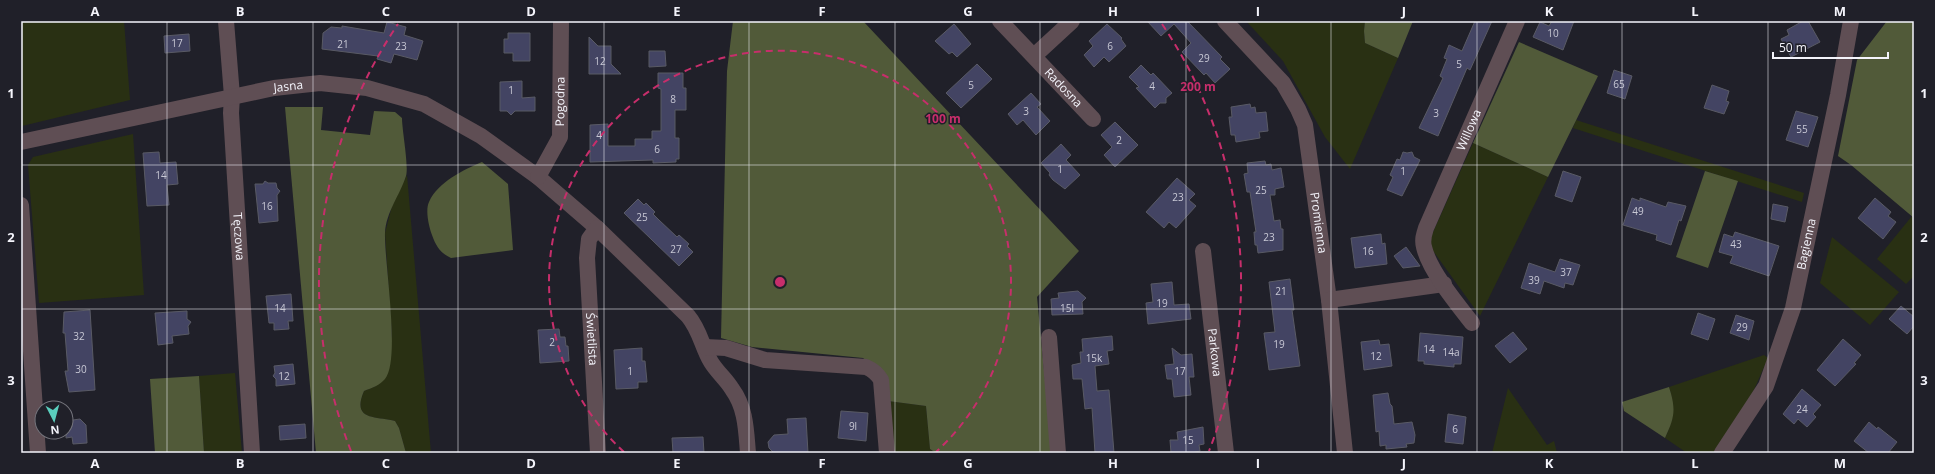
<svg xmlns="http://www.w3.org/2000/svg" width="1935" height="474" viewBox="0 0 1935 474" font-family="'Open Sans',sans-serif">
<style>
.green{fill:#293013}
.forest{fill:#515a39}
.building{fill:#434463;stroke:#595a65}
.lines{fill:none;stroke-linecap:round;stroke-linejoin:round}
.street{stroke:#5f4e54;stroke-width:16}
.grid{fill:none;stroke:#f4f4fb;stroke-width:1;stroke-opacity:0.55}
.ring{fill:none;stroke:#c72e6b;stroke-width:2;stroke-dasharray:7 5}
.labels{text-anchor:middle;stroke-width:3;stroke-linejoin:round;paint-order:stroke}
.number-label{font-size:10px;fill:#c8c8d5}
.street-label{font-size:12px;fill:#f4f4fb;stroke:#202029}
.centre{fill:#c72e6b;stroke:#202029;stroke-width:2}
.ring-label{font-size:12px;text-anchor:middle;font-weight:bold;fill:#c72e6b;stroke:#202029;stroke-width:3;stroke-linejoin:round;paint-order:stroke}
.neatline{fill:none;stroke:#f4f4fb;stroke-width:1.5}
.grid-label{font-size:13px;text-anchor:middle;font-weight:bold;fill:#f4f4fb}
</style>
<rect width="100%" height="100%" fill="#202029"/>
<path class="green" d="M21,21h103l6,79 -108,26z
M1246,21h119l-1,10 1,12 33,15 -48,111 -25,-32 -42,-76z
M1576,120l228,73 -2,9 -229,-74z
M133,134l11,161 -105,8 -11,-138 5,-8z
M1473,143l75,34 -68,139 -49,-68 -1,-9z
M407,175l24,278h-25l-7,-25 -4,-7c-19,-5 -44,0 -31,-30l12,-5 16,-50 -7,-103 7,-27z
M1912,216l2,2v58l-8,8 -29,-25z
M1832,237l67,55 -29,33 -50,-42z
M1764,355l4,3 -15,34 -40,61h-26l-22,-15c9,-19 10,-31 4,-51z
M235,373l7,80h-38l-5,-77z
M1508,388l39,57 7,-4 3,12h-65z
M888,401l38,5 4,43 6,4h-44z"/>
<path class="forest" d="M733,21h130l216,230 -42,46 15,156h-116l-6,-4 -4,-43 -38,-5v-23l-25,-20 -111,-11 -31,-9 6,-267z
M1365,21h48l-15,37 -33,-15 -1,-12z
M1887,21h27v197l-63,-53 -13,-9 19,-96z
M1519,42l79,34 -50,101 -75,-34z
M285,107h38l-2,23 49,5 4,-24 21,1 7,6c0,12 7,48 4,58 -6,19 -20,36 -21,57 -1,28 16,127 0,146 -5,6 -13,9 -21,12 -13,30 12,25 31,30l4,7 7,25h-90z
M482,162l26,22 5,66 -62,8c-11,-5 -15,-12 -19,-23 -3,-8 -7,-25 -3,-33 9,-20 34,-32 53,-40z
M1705,171l33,10 -30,87 -32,-11z
M199,376l5,77h-49l-5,-74z
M1669,387c7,22 6,30 -4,51l-41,-27 -2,-9z"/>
<path class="building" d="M1147,21h40l35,36 -2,2 10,10 -15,14 -9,-10 -2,2 -22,-23 9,-9 -17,-19 -13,12z
M1475,21h17l-22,49 -3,-2 -29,68 -19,-8 24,-50 -3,-2 7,-17 -3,-1 5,-13 13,6z
M1552,21h22l-11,29 -30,-13 7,-15 9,4z
M1803,21h5l12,21 -29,15 -10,-18 8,-4 -2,-5z
M387,22l19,5 -2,8 19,6 -6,19 -23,-6 -3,9 -14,-4 1,-3 -56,-7 1,-16 8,-6 11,1v-2l42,7z
M954,24l17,20 -14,13 -5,-5 -3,2 -14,-13z
M1107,24l15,14 -1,1 5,7 -17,16 -5,-5 -10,10 -10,-12 9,-9 -4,-5z
M508,33h22v28h-17v-8h-9v-14h4z
M189,34l1,17 -25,2 -1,-17z
M589,37l9,9h13v18l10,10h-32z
M649,51h16l1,15 -17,1z
M977,64l15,15 -31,29 -15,-15z
M1141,65l10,10 2,-2 19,20 -6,5v5h-6l-5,5 -19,-20 3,-1 -10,-10z
M1614,70l18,6 -7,23 -18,-6z
M658,73h25v15h3v22h-11v28h4v21h-3v3l-23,1v-3l-63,2v-37l18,-1v22h27v-7h17v-8h9v-42l-3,-1z
M522,81v17l13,-1v14h-20l-4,4 -4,-4h-7v-29z
M1712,85l17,6 -3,10 3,1 -5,12 -20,-6z
M1031,93l10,11 -4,3 13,14 -14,14 -13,-15 -6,5 -9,-11z
M1250,104l1,4 4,-1 1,6 10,-1 2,19 -9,1 1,6 -24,4 -1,-7h-4l-2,-18h3l-1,-10z
M1796,111l22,6 -10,30 -22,-7z
M1115,122l23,23 -23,22 -11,-12 8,-8 -11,-12z
M1061,144l10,11 -5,5 14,15 -15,14 -12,-9 -4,-5 1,-2 -9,-10z
M159,152l1,11 16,-1 2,22 -11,1 2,20 -22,1 -4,-53z
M1403,152l4,1 5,-1 2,5 6,3 -18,36 -15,-6 6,-13 -3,-2 7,-16 3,1z
M1265,161l1,4 5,-1 1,6 9,-2 3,19 -9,2v6h-5l4,26 6,-1 1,9h2v21l-25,3 -1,-8h-2l-1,-13h2l-6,-40h-3l-3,-18 4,-1 -1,-10z
M1563,171l18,6 -9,25 -17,-6z
M1177,178l18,16 -6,6 7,6 -20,22 -7,-6 -5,6 -18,-16z
M265,181l3,2h8l1,5 3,3 -3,4 1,26 -19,2 -4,-39h8z
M1632,198l8,3v-3l26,9 2,-5 18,4 -5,15 -2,-1 -8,25 -15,-5 1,-5 -34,-10z
M1875,198l16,14 -3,4 8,6 -13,17 -25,-21z
M638,199l6,6 2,-2 9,9 -2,2 6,6 18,17 2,-2 10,9 -2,2 6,6 -14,14 -55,-53z
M1773,204l15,3 -3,15 -14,-3z
M1735,232l44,14 -10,30 -39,-13 3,-7 -14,-4 5,-18 9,3z
M1381,234l1,10 3,-1 2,21 -32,4 -4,-30z
M1406,247l14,19 -17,2 -9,-12z
M1560,259l20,6 -7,20 -8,-2 -1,5 -20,-7 -4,13 -19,-6 8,-25 26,9z
M1290,279l4,31h-2l8,56 -31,4 -5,-37 11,-1 -6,-50z
M1172,282l2,23 15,-1 2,15 -43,5 -2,-21 7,-1 -2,-18z
M1078,291l8,7 -4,4 1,12 -31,1 -1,-16 8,-1 -1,-5z
M291,294l2,27h-5l1,8 -15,1v-7h-5l-3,-27z
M1901,306l13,11v9l-7,8 -18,-15z
M90,310l5,80 -26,2 -4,-21h3l-3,-38h-2l1,-21z
M187,311v8l4,3 -3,4 1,8 -17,2 1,7 -15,2 -3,-32z
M1698,313l17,6 -7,21 -17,-6z
M1736,315l18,6 -5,19 -19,-7z
M559,329l1,8h5l1,9h2l1,15 -29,2 -2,-33z
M1513,332l14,17 -17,14 -15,-17z
M1420,333l43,4 -2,27h-7v3l-30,-3v-3h-6z
M1112,336l1,14 -6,1 2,13 -14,2 2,25 12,-1 5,63h-19l-3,-45 -7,1 -3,-30h-9l-1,-14 9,-2 -1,-11h3l-1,-13z
M1843,339l18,16 -7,8 2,1 -21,22 -18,-16z
M1379,340l1,5 9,-1 3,22 -28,4 -3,-28z
M642,348v13h3l2,21h-9v6l-22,1 -2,-39z
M1172,348l9,7 11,-1 2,23h-5l2,18 -17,2 -2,-18h-5l-2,-14 9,-1z
M293,364l2,20 -19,2v-7l-3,-3 2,-3 -1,-7z
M1802,389l19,16 -8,9 3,3 -9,10 -9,-8 -4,5 -11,-10z
M1388,393l2,11 2,2 2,18 18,-2 3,13 -1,8 -8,1 1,3 -21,2v-4l-6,1 -1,-15 -3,1 -3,-37z
M841,411l27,2 -2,28 -28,-3z
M1448,414l18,3 -3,27 -18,-2z
M806,418l2,35h-34l-5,-5 -1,-6 6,-7 14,-1 -1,-15z
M80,419l6,6 1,18 -14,1 -1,-7 -6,1v-17z
M1869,422l8,7 1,-2 19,15 -9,11h-19l-15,-12z
M305,424l1,14 -26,2 -1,-14z
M1203,427l1,17 -5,1 1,6 -5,1v1h-24l-1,-13h8l-1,-8z
M703,437l1,16h-31l-1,-15z"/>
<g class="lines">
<g class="street">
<path id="s1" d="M226,21l6,75 -1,17 21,340"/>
<path id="s2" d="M1000,21l93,98"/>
<path id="s3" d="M1225,21l58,62 15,26 7,16 24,175 16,153"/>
<path d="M1034,56l38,-35"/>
<path id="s4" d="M21,142l253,-54 46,-5 47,5 57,16 57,32 57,41 59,51 91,88c12,14 14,31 23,46 6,10 15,17 21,27 14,19 14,41 16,64"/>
<path id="s5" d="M538,177l22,-40 1,-116"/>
<path d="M21,205l17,248"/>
<path id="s6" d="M597,228l-8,11 -2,19 11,195"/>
<path id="s7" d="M1203,251l23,202"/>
<path d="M1329,300l115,-16"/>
<path id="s8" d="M1472,323c-15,-19 -43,-53 -48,-76 -2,-7 0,-13 2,-19l91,-207"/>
<path d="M1049,337l9,116"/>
<path d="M705,347l21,1 39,12 101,7c7,3 11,6 15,13l6,73"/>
<path id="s9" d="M1722,453l44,-67 27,-78 45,-213 13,-74"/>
</g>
</g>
<path class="grid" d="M167,21v432M313,21v432M458,21v432M604,21v432M749,21v432M895,21v432M1040,21v432M1186,21v432M1331,21v432M1477,21v432M1622,21v432M1768,21v432M21,165h1893M21,309h1893"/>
<g class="ring">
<path d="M624 452A231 231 0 1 1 936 452"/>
<path d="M351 451A461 461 0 0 1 398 24M1162 24A461 461 0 0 1 1209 451"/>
</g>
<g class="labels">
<g class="number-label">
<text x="1553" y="37">10</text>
<text x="177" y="47">17</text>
<text x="343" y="48">21</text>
<text x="401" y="50">23</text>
<text x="1110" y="50">6</text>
<text x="1204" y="62">29</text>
<text x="600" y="65">12</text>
<text x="1459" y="68">5</text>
<text x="1619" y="88">65</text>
<text x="971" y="89">5</text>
<text x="1152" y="90">4</text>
<text x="511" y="94">1</text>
<text x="673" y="103">8</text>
<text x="1026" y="115">3</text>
<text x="1436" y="117">3</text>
<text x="1802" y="133">55</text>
<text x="599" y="139">4</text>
<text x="1119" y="144">2</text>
<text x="657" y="153">6</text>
<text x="1060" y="173">1</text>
<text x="1403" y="175">1</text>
<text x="161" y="179">14</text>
<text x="1261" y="194">25</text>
<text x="1178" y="201">23</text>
<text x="267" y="210">16</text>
<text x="1638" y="215">49</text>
<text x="642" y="221">25</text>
<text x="1269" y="241">23</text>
<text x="1736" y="248">43</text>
<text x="676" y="253">27</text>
<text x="1368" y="255">16</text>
<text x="1566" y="276">37</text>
<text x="1534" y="284">39</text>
<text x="1281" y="295">21</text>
<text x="1162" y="307">19</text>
<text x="280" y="312">14</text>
<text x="1067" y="312">15l</text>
<text x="1742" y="331">29</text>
<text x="79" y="340">32</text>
<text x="552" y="346">2</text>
<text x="1279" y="348">19</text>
<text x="1429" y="353">14</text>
<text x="1451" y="356">14a</text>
<text x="1376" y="360">12</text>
<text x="1094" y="362">15k</text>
<text x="81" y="373">30</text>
<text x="630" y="375">1</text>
<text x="1180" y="375">17</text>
<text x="284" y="380">12</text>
<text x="1802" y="413">24</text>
<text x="853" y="430">9l</text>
<text x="1455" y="433">6</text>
<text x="1188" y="444">15</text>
</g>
<g class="street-label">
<text dy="4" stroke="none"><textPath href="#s4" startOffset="273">Jasna</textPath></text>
<text dy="4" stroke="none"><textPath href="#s2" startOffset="92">Radosna</textPath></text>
<text dy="4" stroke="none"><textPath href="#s5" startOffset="81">Pogodna</textPath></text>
<text dy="4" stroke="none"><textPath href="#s8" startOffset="217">Willowa</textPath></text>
<text dy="4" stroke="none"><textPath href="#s3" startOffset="231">Promienna</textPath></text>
<text dy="4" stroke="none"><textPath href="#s1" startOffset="216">Tęczowa</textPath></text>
<text dy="4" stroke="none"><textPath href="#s9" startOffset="228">Bagienna</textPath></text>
<text dy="4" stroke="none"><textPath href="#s6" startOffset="114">Świetlista</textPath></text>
<text dy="4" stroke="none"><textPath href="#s7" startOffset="102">Parkowa</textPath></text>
</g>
</g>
<circle cx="780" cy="282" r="6" class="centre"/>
<g class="ring-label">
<text x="1198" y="91">200 m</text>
<text x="943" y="123">100 m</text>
</g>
<rect width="1935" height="474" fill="none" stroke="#202029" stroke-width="44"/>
<g transform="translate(54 420) rotate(174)"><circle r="19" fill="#202029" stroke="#75757d"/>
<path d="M0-3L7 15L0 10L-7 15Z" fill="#5acebd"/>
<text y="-6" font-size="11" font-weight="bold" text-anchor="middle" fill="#f4f4fb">N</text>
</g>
<path d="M1773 52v6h115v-6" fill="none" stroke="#f4f4fb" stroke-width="2"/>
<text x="1779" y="52" font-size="12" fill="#f4f4fb" stroke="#202029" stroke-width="3" paint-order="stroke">50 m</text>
<rect x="22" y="22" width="1891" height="430" class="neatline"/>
<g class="grid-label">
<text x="95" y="16">A</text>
<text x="240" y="16">B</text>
<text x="386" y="16">C</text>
<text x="531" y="16">D</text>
<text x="677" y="16">E</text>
<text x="822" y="16">F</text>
<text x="968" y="16">G</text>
<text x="1113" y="16">H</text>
<text x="1258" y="16">I</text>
<text x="1404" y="16">J</text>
<text x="1549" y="16">K</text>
<text x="1695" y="16">L</text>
<text x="1840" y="16">M</text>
<text x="11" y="98">1</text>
<text x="1924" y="98">1</text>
<text x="11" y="242">2</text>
<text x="1924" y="242">2</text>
<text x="11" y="385">3</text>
<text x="1924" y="385">3</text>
<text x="95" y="468">A</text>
<text x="240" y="468">B</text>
<text x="386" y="468">C</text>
<text x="531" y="468">D</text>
<text x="677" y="468">E</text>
<text x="822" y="468">F</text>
<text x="968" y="468">G</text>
<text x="1113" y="468">H</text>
<text x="1258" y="468">I</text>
<text x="1404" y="468">J</text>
<text x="1549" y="468">K</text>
<text x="1695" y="468">L</text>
<text x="1840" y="468">M</text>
</g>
</svg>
